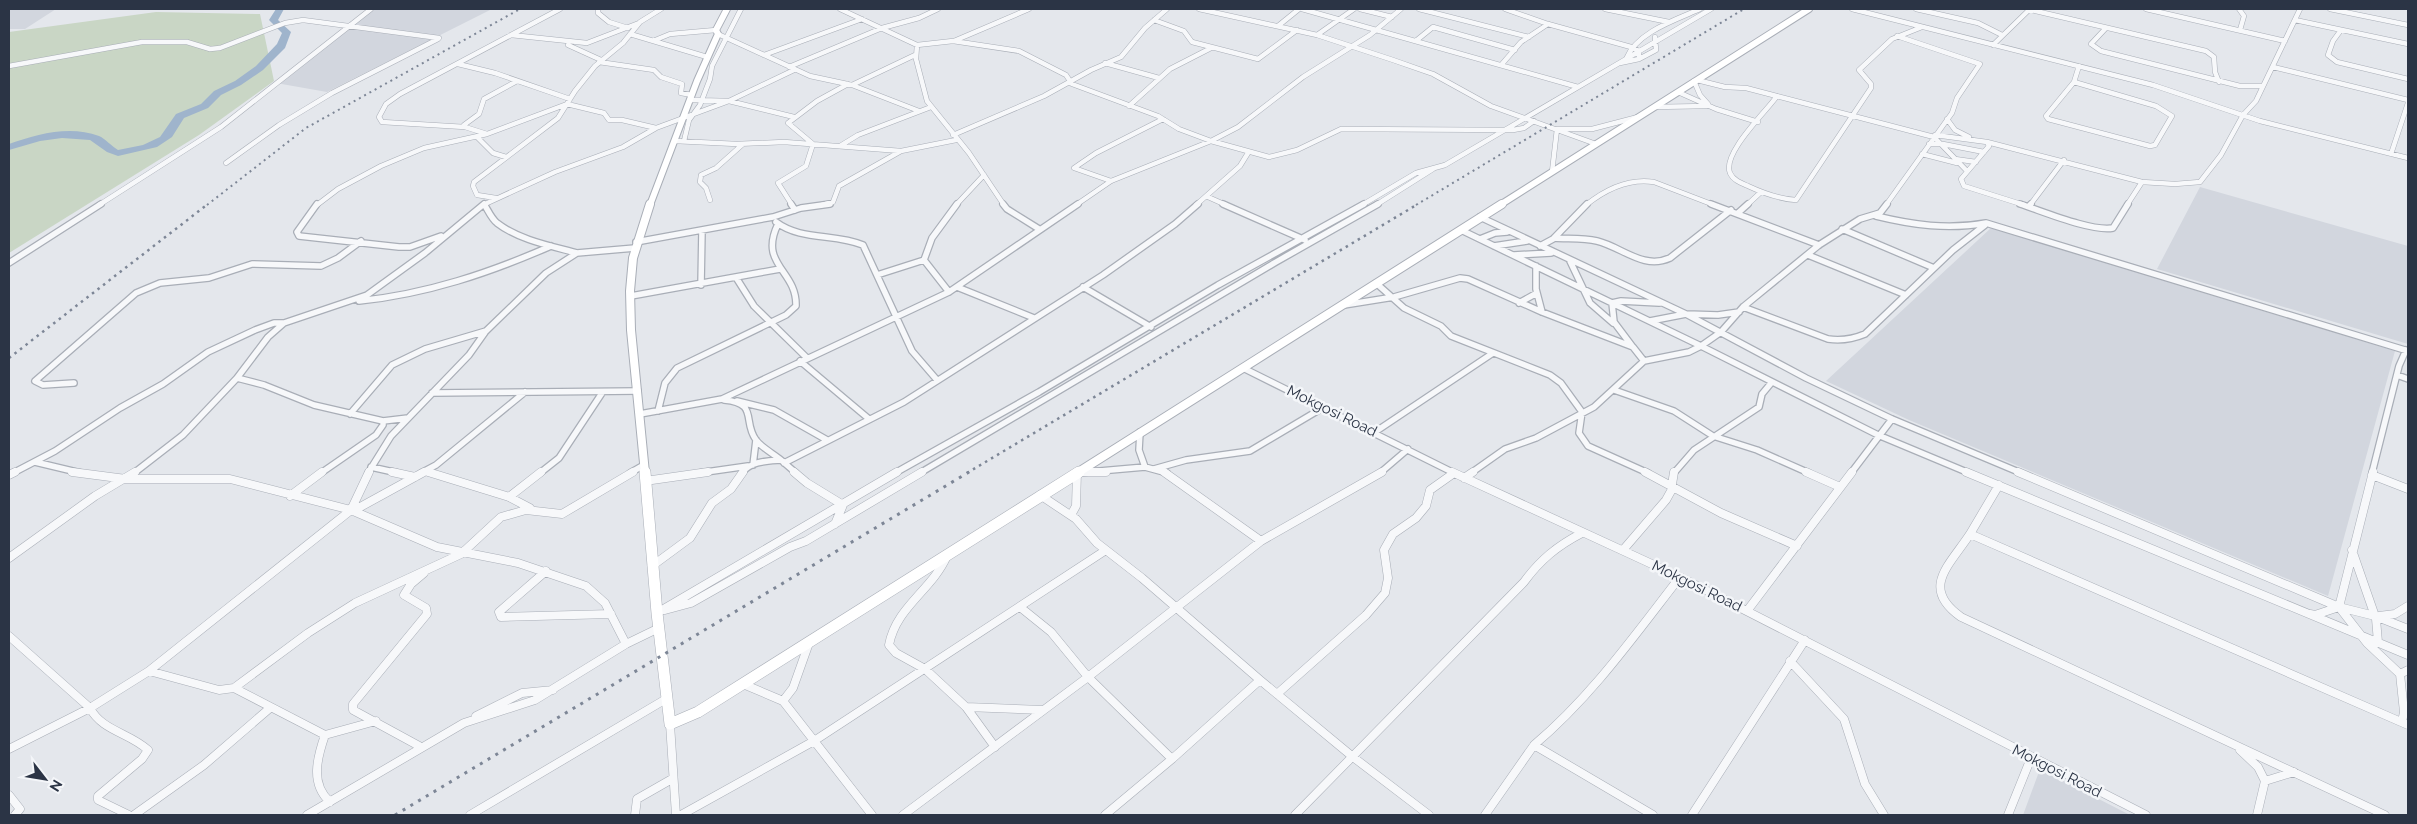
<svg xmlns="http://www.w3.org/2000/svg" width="2417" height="824" viewBox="0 0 2417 824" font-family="Raleway,sans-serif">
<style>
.built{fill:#d2d6de}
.green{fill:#c9d6c5}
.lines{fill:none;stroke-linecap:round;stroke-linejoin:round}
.river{fill:#9fb4cc;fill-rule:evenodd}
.street-far2-casing{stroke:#a9aeb7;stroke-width:5.5}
.street-far1-casing{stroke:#a9aeb7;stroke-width:8}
.street-casing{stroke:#a9aeb7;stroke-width:9}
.secondary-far2-casing{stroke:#a9aeb7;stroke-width:8}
.secondary-far1-casing{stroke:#a9aeb7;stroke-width:10}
.secondary-casing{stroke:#a9aeb7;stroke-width:12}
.street-far2{stroke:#f7f8fa;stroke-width:4.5}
.street-far1{stroke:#f7f8fa;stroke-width:5.5}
.street{stroke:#f7f8fa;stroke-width:8}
.secondary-far2{stroke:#fff;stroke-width:6}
.secondary-far1{stroke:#fff;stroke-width:8}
.secondary{stroke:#fff;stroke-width:11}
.rail-far2{stroke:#7d8696;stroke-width:2;stroke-dasharray:2 4;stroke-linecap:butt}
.rail-far1{stroke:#7d8696;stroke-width:2.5;stroke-dasharray:2.5 4.5;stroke-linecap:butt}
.rail{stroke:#7d8696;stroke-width:3;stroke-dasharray:3 6;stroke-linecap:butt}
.labels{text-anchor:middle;stroke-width:5;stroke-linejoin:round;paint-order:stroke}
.street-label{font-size:15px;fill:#2b3445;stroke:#f4f6f9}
</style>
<rect width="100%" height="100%" fill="#e4e7ec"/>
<path class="built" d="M9,9h47l-31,20h-16z
M371,9h121l-165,83 -51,-9z
M2200,187l208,59v98l-251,-75z
M1991,228l404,123 -67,245 -419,-176 -83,-39z
M2040,769l90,46h-107z"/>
<path class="green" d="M156,12l104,2 14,67 -75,54 -190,118v-221z"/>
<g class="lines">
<path class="river" d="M276,9h8l-6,11 13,12 -6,16 -22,22 -22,15 -20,10 -13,13 -24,10 -12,19 -15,10 -39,9 -11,-4 -17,-12 -28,-2 -22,3 -31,9v-6c28,-10 61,-19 90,-8 7,3 12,10 19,14l25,-5 17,-8 16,-23 25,-10 13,-13 21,-10 21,-15 21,-22 5,-11 -13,-13z"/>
<g class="street-far2-casing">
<path id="street-far2" d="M560,9l-160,85 -14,10 -7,13 3,5 83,5 22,7 80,-30 37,9 5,7h13l34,8
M598,9v4l11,9 19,6
M840,9l77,36 36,-4 66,10 47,24 6,9 86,32 21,13 32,12 58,16 28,-7 44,-21 172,1 11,-2 10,-7
M1199,9l118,26 76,25 40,14 58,32 105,38
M1302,9l276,78
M1360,9l32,8
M1419,9l110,28
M1505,9l43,15 83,23 8,4v8
M1605,9l64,13
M1852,9l301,76 107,36 148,37
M1916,9l62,14 24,12
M2027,9l179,42 8,6 1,15 4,10
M2146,9l139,32
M2239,9l5,7 -4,14
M2330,9l78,16
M1154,20l30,11 8,11 66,17 39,-29
M2295,20l113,24
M1278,26l21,-17
M2106,28l-15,16 10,7 139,35h23
M2341,30l-8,11 -5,14 9,7 71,17
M630,34l77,23
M718,34l92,42 42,9 67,26
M511,35l76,8 52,-20
M1317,35l37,-26
M1417,40l16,-13 82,23
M653,41l17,-7 46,-4
M954,41l75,-32
M568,45l33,15
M917,45l-1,14 11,42 42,52 35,52
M1993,45l37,-36
M764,55l98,-36
M1626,59l85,-50
M599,62l55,8 7,7 21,7 -1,9 11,2
M1105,63l54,15
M1620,63l19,-4 17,-9 -1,-13
M458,64l37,9 75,26
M1502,64l19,-22 27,-18
M9,66l133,-24h45l23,7 10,-1 65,-25 18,-3 136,18
M789,67l93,-39 37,-10 19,-9
M2273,67l135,33
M1697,80l28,7 21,1 188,49 33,34
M1694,81l6,14 8,9
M2074,82l82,24 16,10 -17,29 -5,1 -102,-27 -2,-3z
M2074,82l5,-16
M852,85l63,-30
M1678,92l38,17 42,13
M1777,96c-11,16 -55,57 -47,77 3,7 11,10 18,13 15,7 32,13 48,14l75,-112v-4l-12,-14 33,-31 30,-12
M692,100l37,1 65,16
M1129,106l41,-37 41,-21
M1654,107l53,-1
M1947,119l8,11 14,7
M465,127l-1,-2 15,-11 5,-15 33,-18
M953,135l91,-39 47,-26 30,-13 24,-29 22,-19
M1935,135l52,7 155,40 33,2 25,-2 21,-27 22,-40 13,-14 44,-92
M477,137l16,16 13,4
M675,141l62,3 47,-2 117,9 55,-11
M684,141l5,-21 11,-15 10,-26 2,-13 29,-57
M1987,142l2,4 -28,33 3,7 60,19
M1929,144h14l41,8
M840,146l18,-11 73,-28
M1922,154l35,9
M2391,154l17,-51
M1955,159l21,3
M226,163l53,-38 53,-32 106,-54
M1552,172l5,-43h35l46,-12
M1111,181l-37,-13 22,-15 67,-34
M1208,197l18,8
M496,198l-19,-3 -4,-9 1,-4 84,-64 17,-27 20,-25 28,-23 17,-21 21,-13
M710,200l-4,-12 -6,-6 1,-7 15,-7 27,-24
M99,205l122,-78 150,-118
M317,205l21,-16 43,-23 43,-18 63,-14
M483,205l72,-33 68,-25 33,-19 73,-27 65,-31
M792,205l-14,-22 28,-17 7,-22 -25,-21 29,-22 31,-17
M822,205l11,-3 6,-16 62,-35
M956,205l28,-30
M1076,205l35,-24 100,-40 27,-14 65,-50 67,-42 31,-26
M1196,205l44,-39 8,-13
M1362,205l54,-32 29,-8 181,-106c11,-27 49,-39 74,-50
M1376,205l57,-36
M1586,205c20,-16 42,-27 68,-23l60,23
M1747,205l14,-13
M1886,205l66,-92 5,-15 23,-34 -83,-28
M2030,205l34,-45
M2127,205l15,-23"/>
</g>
<g class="street-far1-casing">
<path id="street-far1" d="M317,204l-20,28 2,4 100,11h11l31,-11
M484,204c4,6 7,14 13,19 22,17 54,23 80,30
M791,204l4,6
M1003,204l4,5 32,20
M1223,204l82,36
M1711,204l108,41
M2020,204c22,7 72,28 93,24l15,-24
M2029,206l2,-2
M1738,213l10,-9
M1876,216c37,9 72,14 110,7l422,128
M1480,217l206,97 120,64 86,41 129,54
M776,222c25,19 59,11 87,23l49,106 25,29
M1842,229l92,39
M1461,230l240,116 177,89 91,38
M1554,238c14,1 29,0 43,3 25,6 46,29 73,17l61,-48
M1480,239l15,-6 12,-1
M636,242l137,-25 28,-9 29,-4
M1494,246l33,-5
M1540,246l13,-7 34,-35
M1514,255l37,-2
M1808,255l98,40
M1570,261l20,42 23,20
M9,263l92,-59
M1536,266v23l6,23
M877,275l47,-15
M737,279l17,27 53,52
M1376,283l28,25 37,18 10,10 99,39 11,8 21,29 -3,21 9,13 60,27
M701,285l1,-55
M957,287l77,31
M1083,287l68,40
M949,292l-25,-32 8,-22 25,-34
M631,296l149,-27
M359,301c68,-7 130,-28 192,-55
M1519,303l18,-10
M1344,305l50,-8 66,-19 8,1 74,33 91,35 11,14
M1743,307l85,32c13,2 25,0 37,-5l88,-84 32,-25
M1650,321l36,-7 32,1 21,-3
M1632,346l-18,-24 -2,-19 9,-2 38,2
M800,361l69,58
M1243,368l211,105
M2397,375l11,4
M237,378l27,7 50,20 69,16v4l-7,10 -55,38
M74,383l-31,2 -8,-4 101,-88 24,-10 49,-5 43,-14 69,2 17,-8 23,-17
M1614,390l60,21 39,25 44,14 52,23
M432,393l206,-2
M724,400c35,3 18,21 32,40 6,8 18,14 25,20
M737,401l37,9 53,30
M658,411l7,-28 12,-15 109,-53 10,-9c1,-36 -38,-41 -18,-82
M350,414l42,-49 33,-16 61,-18
M640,414l82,-15 227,-107 129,-88
M383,421l25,-3
M1140,432l-1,18 6,17 22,6
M1375,432l118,-79
M35,462l46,11
M784,463l120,-61 199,-127 72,-51 23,-20
M753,465l3,-25
M371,467l27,6
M1154,469l32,-9 64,-9 74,-44
M425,471l7,2
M13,473l42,-22 65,-43 43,-24 45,-32 47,-22 19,-7h10
M134,473l49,-38 54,-57 31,-41 16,-14 83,-28 58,-42 59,-49
M368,473l23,-37 78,-81 17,-24 60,-58 31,-20 58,-5
M421,473l15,-8 89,-73
M540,473l19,-15 43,-65
M630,473l14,-8
M699,473l49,-7
M742,473c8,-12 26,-12 39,-13l15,13
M895,473l144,-81 179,-107 146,-81
M920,473l356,-211 102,-58
M1077,473l68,-6
M1380,473l28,-24
M1471,473l34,-24 31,-11 58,-31 50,-46 45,-9 12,-6 20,-14 22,-25 76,-62 41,-26 20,-6 7,-9
M1674,473l20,-23 65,-43 3,-13 10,-12
M1851,473l41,-54
M2372,473l27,-107 7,-16"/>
</g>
<g class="street-casing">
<path id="street" d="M72,472l54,7h104l121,31 18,-38
M392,472l23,5
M428,472l81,25 21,11
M794,472l13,11 36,22 -8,19
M1164,472l97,69
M1452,472l228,105 466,238
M1645,472l76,41 76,33
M1806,472l34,15
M1966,472l442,183
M2018,472l321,135 36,9 33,13
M9,475l6,-3
M2372,475l36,14
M1464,478l9,-6
M645,481l63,-9
M1999,485l-29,49 438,191
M1040,495l36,24 21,24 45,35 118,102 -88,79 -67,56
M290,496l32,-24
M509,497l32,-25
M353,511l71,-39
M1071,515l5,-9 1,-34h29
M1970,534c-21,32 -50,54 -9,83l424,198
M1623,550l43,-50 5,-9 3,-19
M2352,550l24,69 2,23
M947,556c-15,34 -51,51 -58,89l7,8 29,16 41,38 77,3
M9,558l86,-62 40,-24
M652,566l38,-28 22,-35 19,-14 12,-17
M546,571l-47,41 2,5 110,-3
M1020,607l31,25 37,45 84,82
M2339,607l28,36 33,31 4,38 -2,10
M665,610l26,-7 99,-56 16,-6 116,-69
M1747,611l105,-139
M657,613l240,-141
M2310,614l5,1 24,-8 34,-135
M2379,616l16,-2 13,-8
M9,636l81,72c12,23 40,25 58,42l-6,9 -44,37v4l31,15
M1790,661l54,58 21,65 19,31
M149,671l70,19 15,-2 74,-55 47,-30 106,-49 40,-37 25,-7 36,4 71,-42
M2400,674l8,-4
M1260,680l93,77 76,58
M743,684l40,17 89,114
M234,688l91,47 51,-14
M1277,694l89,-79 19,-22 3,-15 -4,-28 9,-16 23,-16 10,-12 4,-16 24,-17
M783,701l10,-13 16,-45
M966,707l29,40
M476,716l46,-23 31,-3
M670,724l6,91
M325,735c-8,23 -15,49 5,67
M1534,745c58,-49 100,-109 146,-168
M421,747l-68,-37v-6l74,-90 -1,-6 -22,-13 7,-11 13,-11
M9,749l81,-41 59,-37 202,-161 86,37 81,16 68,23 19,17 21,41 33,-16
M2240,750l18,17 7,14
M9,795l11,14 -5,6
M134,815l70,-50 66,-57
M307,815l157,-92 71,-23 91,-56
M470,815l196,-116
M635,815l2,-16 35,-20
M681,815l133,-74 292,-191
M903,815l185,-138 173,-136 121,-69
M1295,815l229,-233c16,-22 33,-36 58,-49
M1485,815l49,-70 119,70
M1692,815l113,-175
M2008,815l23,-57
M2257,815l8,-34 29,-9"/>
</g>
<g class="secondary-far2-casing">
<path id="secondary-far2" d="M650,205l47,-124 21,-47 -2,-4 11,-21
M1500,205l309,-196"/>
</g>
<g class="secondary-far1-casing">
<path id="secondary-far1" d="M645,473l-14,-143 -1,-39 3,-33 17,-54
M1077,473l425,-269"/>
</g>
<g class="secondary-casing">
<path id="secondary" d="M645,472l12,141 13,111 28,-12 381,-240"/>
</g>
<use href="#street-far2" class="street-far2"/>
<use href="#street-far1" class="street-far1"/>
<use href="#street" class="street"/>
<use href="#secondary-far2" class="secondary-far2"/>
<use href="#secondary-far1" class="secondary-far1"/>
<use href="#secondary" class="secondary"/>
<path class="rail-far2" d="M207,205l99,-77 214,-119
M1416,205l328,-196"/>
<path class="rail-far1" d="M9,358l199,-154
M967,473l451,-269"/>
<path class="rail" d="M395,815l574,-343"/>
</g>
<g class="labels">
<g class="street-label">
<text transform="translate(1332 411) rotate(26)" y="5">Mokgosi Road</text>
<text transform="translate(1697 586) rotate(26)" y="5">Mokgosi Road</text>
<text transform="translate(2057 771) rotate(27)" y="5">Mokgosi Road</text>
</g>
</g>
<rect width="2417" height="824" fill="none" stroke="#2b3445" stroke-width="20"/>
<g transform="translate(45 779) rotate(121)" stroke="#f4f6f9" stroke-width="4" paint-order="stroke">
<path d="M0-4L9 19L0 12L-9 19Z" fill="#2b3445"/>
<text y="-8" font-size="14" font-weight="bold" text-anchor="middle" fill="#2b3445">N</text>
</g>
</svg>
